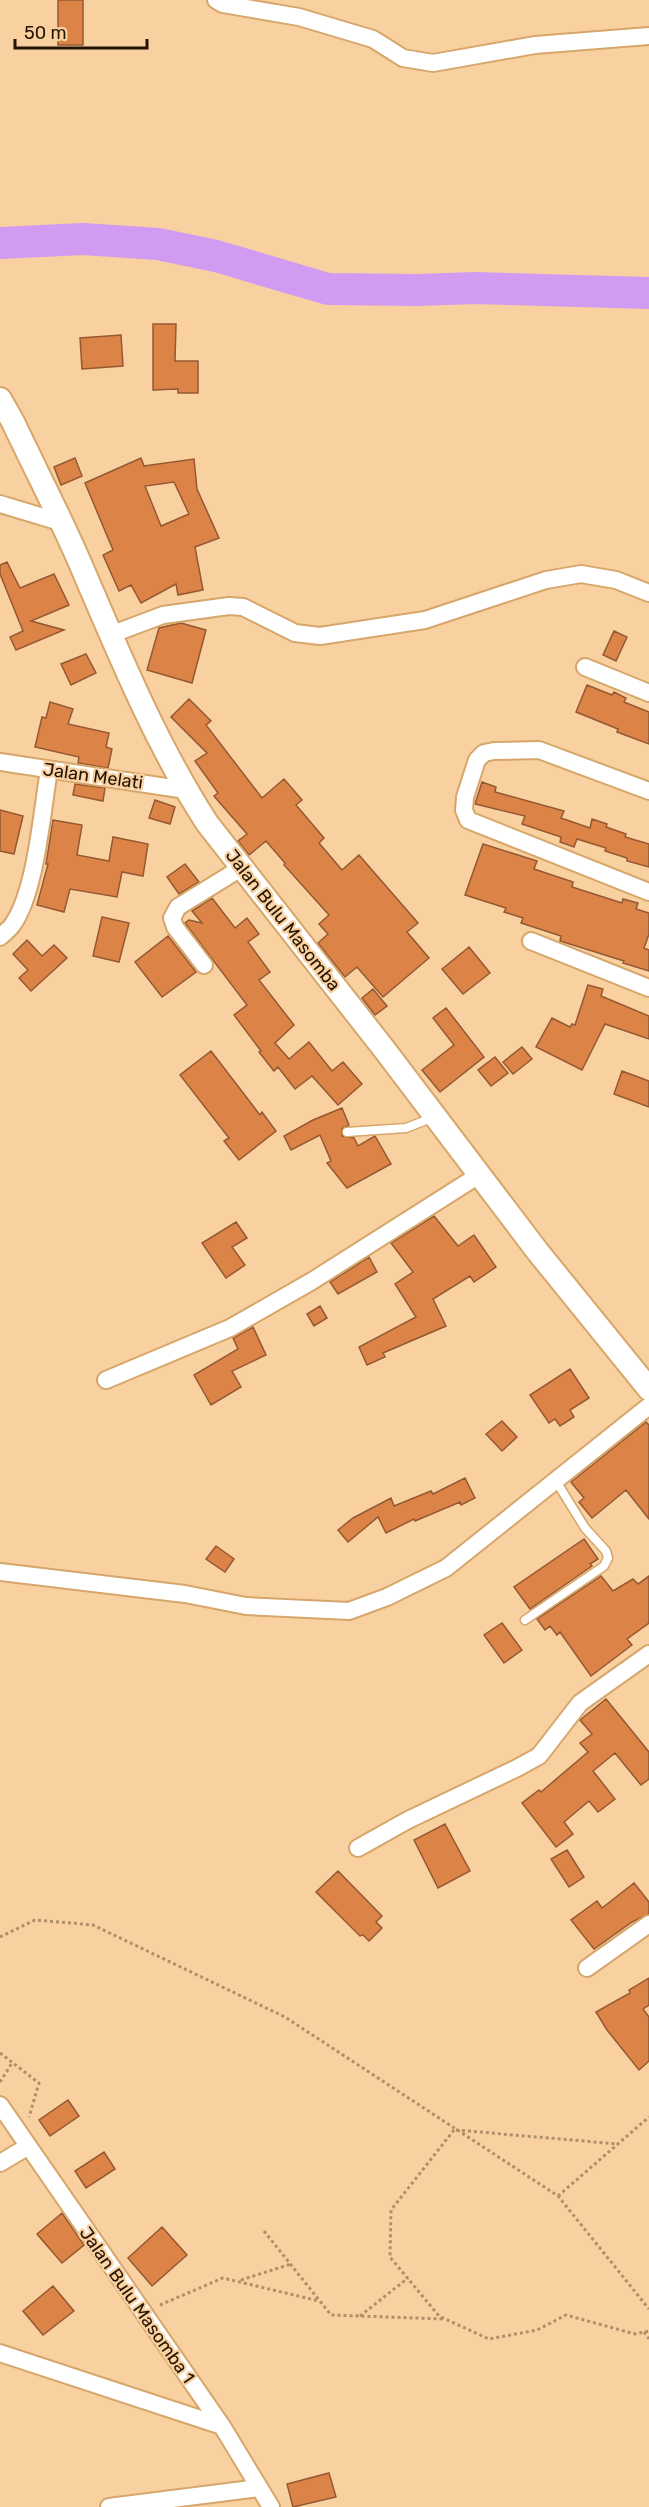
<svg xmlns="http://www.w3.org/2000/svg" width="649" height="2507" viewBox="0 0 649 2507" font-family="Rubik,sans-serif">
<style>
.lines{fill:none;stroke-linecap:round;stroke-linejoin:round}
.river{stroke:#d19bf2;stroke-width:32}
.building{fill:#dc8348;stroke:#955831;stroke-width:1.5;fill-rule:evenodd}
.lane-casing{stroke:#d6a66a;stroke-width:11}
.street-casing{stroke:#d6a66a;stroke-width:20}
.secondary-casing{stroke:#d6a66a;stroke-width:26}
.path{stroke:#af8f69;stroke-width:3;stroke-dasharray:3 3;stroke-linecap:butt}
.lane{stroke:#fff;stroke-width:8}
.street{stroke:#fff;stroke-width:16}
.secondary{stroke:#fff;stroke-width:22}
.labels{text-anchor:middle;stroke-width:4.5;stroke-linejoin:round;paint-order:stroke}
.street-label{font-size:18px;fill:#241300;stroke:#f9d1a1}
</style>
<rect width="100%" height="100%" fill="#f9d1a1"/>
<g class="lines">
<path class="river" d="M0,243l83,-4 75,5 58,12 112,33 89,1 59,-2 173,5"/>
</g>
<path class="building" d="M58,0h25v45h-25z
M153,324h23l-1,37h23v32h-20v-4l-25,1z
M121,335l2,31 -41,3 -2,-31z
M75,458l7,18 -21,9 -7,-18z
M141,458l3,8 50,-7 3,30 22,49 -24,9 8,43 -25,5 -2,-11 -35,19 -10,-18 -12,6 -16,-36 10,-5 -28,-67zM174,482l15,32 -28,12 -16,-40z
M7,562l13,26 34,-14 15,31 -38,16 33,9 -48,20 -6,-13 13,-6 -23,-57v-9z
M181,623l25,7 -14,53 -45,-13 12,-42z
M614,631l13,6 -11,24 -13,-6z
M86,654l10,19 -25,12 -10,-21z
M587,685l25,10 2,-3 12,6 -2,4 25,10v32l-32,-12 1,-3 -42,-17z
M189,699l22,22 -5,4 56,73 22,-19 18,21 -6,5 28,33 -5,5 23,27 17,-15 59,68 -11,9 22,26 -46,39 -26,-30 -12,10 -27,-34 10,-9 -9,-10 10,-9 -45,-50 1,-2 -19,-22 -17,14 -11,-14 9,-7 -33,-38 4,-3 -23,-32 12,-8 -36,-36z
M50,702l23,7 -5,15 41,9 -3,14 6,2 -4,19 -30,-5 1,-6 -44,-10 7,-30 4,1z
M482,782l14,5 -1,5 69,19 -3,7 29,10 2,-9 15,5 -1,3 20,7 -1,3 24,7v23l-22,-6v-3l-22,-7 1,-3 -29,-9 -3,8 -14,-5 1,-5 -39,-13 3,-8 -50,-12z
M75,784l30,4 -2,13 -30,-6z
M155,800l20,7 -5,17 -21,-6z
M0,810l23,6 -9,38 -14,-3z
M53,820l29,5 -5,30 32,6 4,-24 35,7 -5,32 -21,-4 -5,25 -47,-8 -6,23 -27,-7 11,-41h-2z
M483,844l54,17 -3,8 39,13 -1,5 50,16 1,-4 15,4 -2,6 13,4v21l-5,14 5,2v21l-26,-8 1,-2 -64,-20 1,-5 -40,-13 2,-5 -19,-6 2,-4 -41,-13z
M185,864l14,18 -20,12 -12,-17z
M212,898l23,30 12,-10 12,16 -11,8 22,30 -11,8 35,45 -19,18 14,16 20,-17 23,29 11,-9 19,22 -24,21 -26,-29 -17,13 -17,-22 -4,4 -15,-19 2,-1 -27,-36 13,-10 -62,-82 4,-3 13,3 -10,-12z
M102,917l27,6 -10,39 -26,-6z
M168,936l28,36 -34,25 -27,-35z
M27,940l15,16 12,-11 13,13 -36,33 -12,-13 9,-8 -15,-16z
M469,947l21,26 -27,21 -21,-25z
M588,985l15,4 -2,7 48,20v23l-44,-15 -23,46 -46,-23 16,-29 18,9 2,-3 3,1z
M373,989l14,17 -12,9 -13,-17z
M446,1008l38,49 -44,35 -18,-22 32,-25 -21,-27z
M522,1047l10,12 -19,15 -10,-12z
M211,1051l49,64 2,-3 14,19 -37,29 -15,-19 5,-3 -49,-63z
M495,1057l13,16 -17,13 -13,-16z
M622,1071l27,10v26l-35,-13z
M342,1108l7,17 -7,4v7l12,2 4,8 17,-10 16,28 -44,24 -20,-25 4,-2 -11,-26 -29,15 -7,-14 29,-16z
M434,1216l24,30 16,-11 22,32 -22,15 -4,-6 -37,23 13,27 -63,27 2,4 -18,8 -8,-18 57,-30 -21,-33 18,-12 -22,-29z
M236,1222l11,16 -15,9 13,18 -19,13 -24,-35z
M369,1257l8,15 -39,22 -8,-12z
M320,1306l7,12 -13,8 -7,-12z
M253,1327l13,28 -34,16 9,16 -30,18 -17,-30 44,-26 -5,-11z
M570,1369l19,29 -19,12 4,7 -14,9 -5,-7 -6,4 -19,-28z
M502,1421l15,16 -15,14 -16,-17z
M646,1422l3,3v94l-23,-29 -34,28 -13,-16 5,-4 -13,-16z
M465,1478l10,20 -14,7 -1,-3 -45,19 -1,-2 -28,14 -8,-16 -30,25 -10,-12 15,-12 38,-20 3,8 37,-15 2,3z
M584,1539l14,20 -8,5 2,2 -62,43 -16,-22z
M216,1546l18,13 -9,13 -19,-13z
M601,1576l12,15 20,-12 5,5 11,-8v47l-22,16 5,6 -41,31 -31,-44 -3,3 -7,-9 -5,4 -8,-11z
M502,1623l20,27 -18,13 -20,-28z
M606,1699l43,53v27l-8,6 -26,-32 -22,18 22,28 -17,13 -9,-11 -25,21 9,12 -17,13 -34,-44 17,-13 2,2 47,-40 -8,-9 12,-9 -12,-14z
M445,1824l25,47 -32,17 -24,-48z
M567,1850l17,27 -15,10 -18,-28z
M338,1871l44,45 -6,6 6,6 -13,13 -6,-6 -3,1 -44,-44z
M634,1883l15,19v12l-17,8 -38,27 -23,-29 26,-19 5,7z
M649,1978v27l-6,4 6,8v44l-10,9 -32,-40 -11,-18 34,-19 -1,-3z
M68,2100l11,16 -29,20 -11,-16z
M104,2152l11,17 -29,19 -11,-17z
M62,2213l22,32 -22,18 -25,-29z
M162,2227l25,28 -35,31 -24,-28z
M53,2286l21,25 -31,24 -20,-24z
M329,2473l7,24 -43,10 -6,-23z"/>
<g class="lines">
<g class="lane-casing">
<path id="lane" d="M347,1132l59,-4 28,-11
M525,1620l79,-54 4,-8 -2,-7 -21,-23 -29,-47"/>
</g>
<g class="street-casing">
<path id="street" d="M216,0l7,4 76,13 74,22 30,19 30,5 102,-18 114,-9
M0,504l60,18
M110,635l53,-20 66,-9 14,1 52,26 25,3 105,-16 121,-40 35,-6 35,6 33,13
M585,667l64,26
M0,762l186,28
M649,791l-110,-41 -45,1 -10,2 -7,7 -12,37 -1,13 4,10 181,72
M0,937c4,-4 10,-8 13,-13 23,-33 29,-113 36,-154
M531,941l118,47
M204,965l-29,-38 -3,-9 6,-11 63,-39
M106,1380l124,-52 82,-47 167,-106
M0,1572l185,22 61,12 103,5 38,-14 59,-29 203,-162
M358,1848l50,-28 109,-52 22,-12 41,-53 69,-49
M587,1968l62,-44
M0,2105l222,321 49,81
M0,2163l27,-16
M0,2353l222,73
M109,2507l150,-19"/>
</g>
<g class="secondary-casing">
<path id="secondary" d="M0,399l13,23c23,49 49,98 70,148 37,86 73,174 124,253l177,226 154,203 111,137"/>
</g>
<path class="path" d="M0,1937l35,-17 58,5 192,92 273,179 91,113
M0,2053l39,30 -10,34
M0,2082l12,-19
M454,2130l-63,80 -1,47 49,59 50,23 48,-9 29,-15 69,19 14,-3
M456,2130l162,14
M558,2196l91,-79
M264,2231l67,84 113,4
M241,2280l50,-16
M160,2305l63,-27 96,23
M360,2316l48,-38
M644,2332l5,7"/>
<use href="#lane" class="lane"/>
<use href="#street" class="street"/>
<use href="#secondary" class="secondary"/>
</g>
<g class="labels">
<g class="street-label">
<text transform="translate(93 776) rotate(8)" y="6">Jalan Melati</text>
<text transform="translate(283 920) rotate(52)" y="6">Jalan Bulu Masomba</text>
<text transform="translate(137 2305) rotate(55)" y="6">Jalan Bulu Masomba 1</text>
</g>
</g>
<path d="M15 39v9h132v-9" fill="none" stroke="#241300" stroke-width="3"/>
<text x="24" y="39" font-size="18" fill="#241300" stroke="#f9d1a1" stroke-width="4.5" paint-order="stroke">50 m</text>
</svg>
